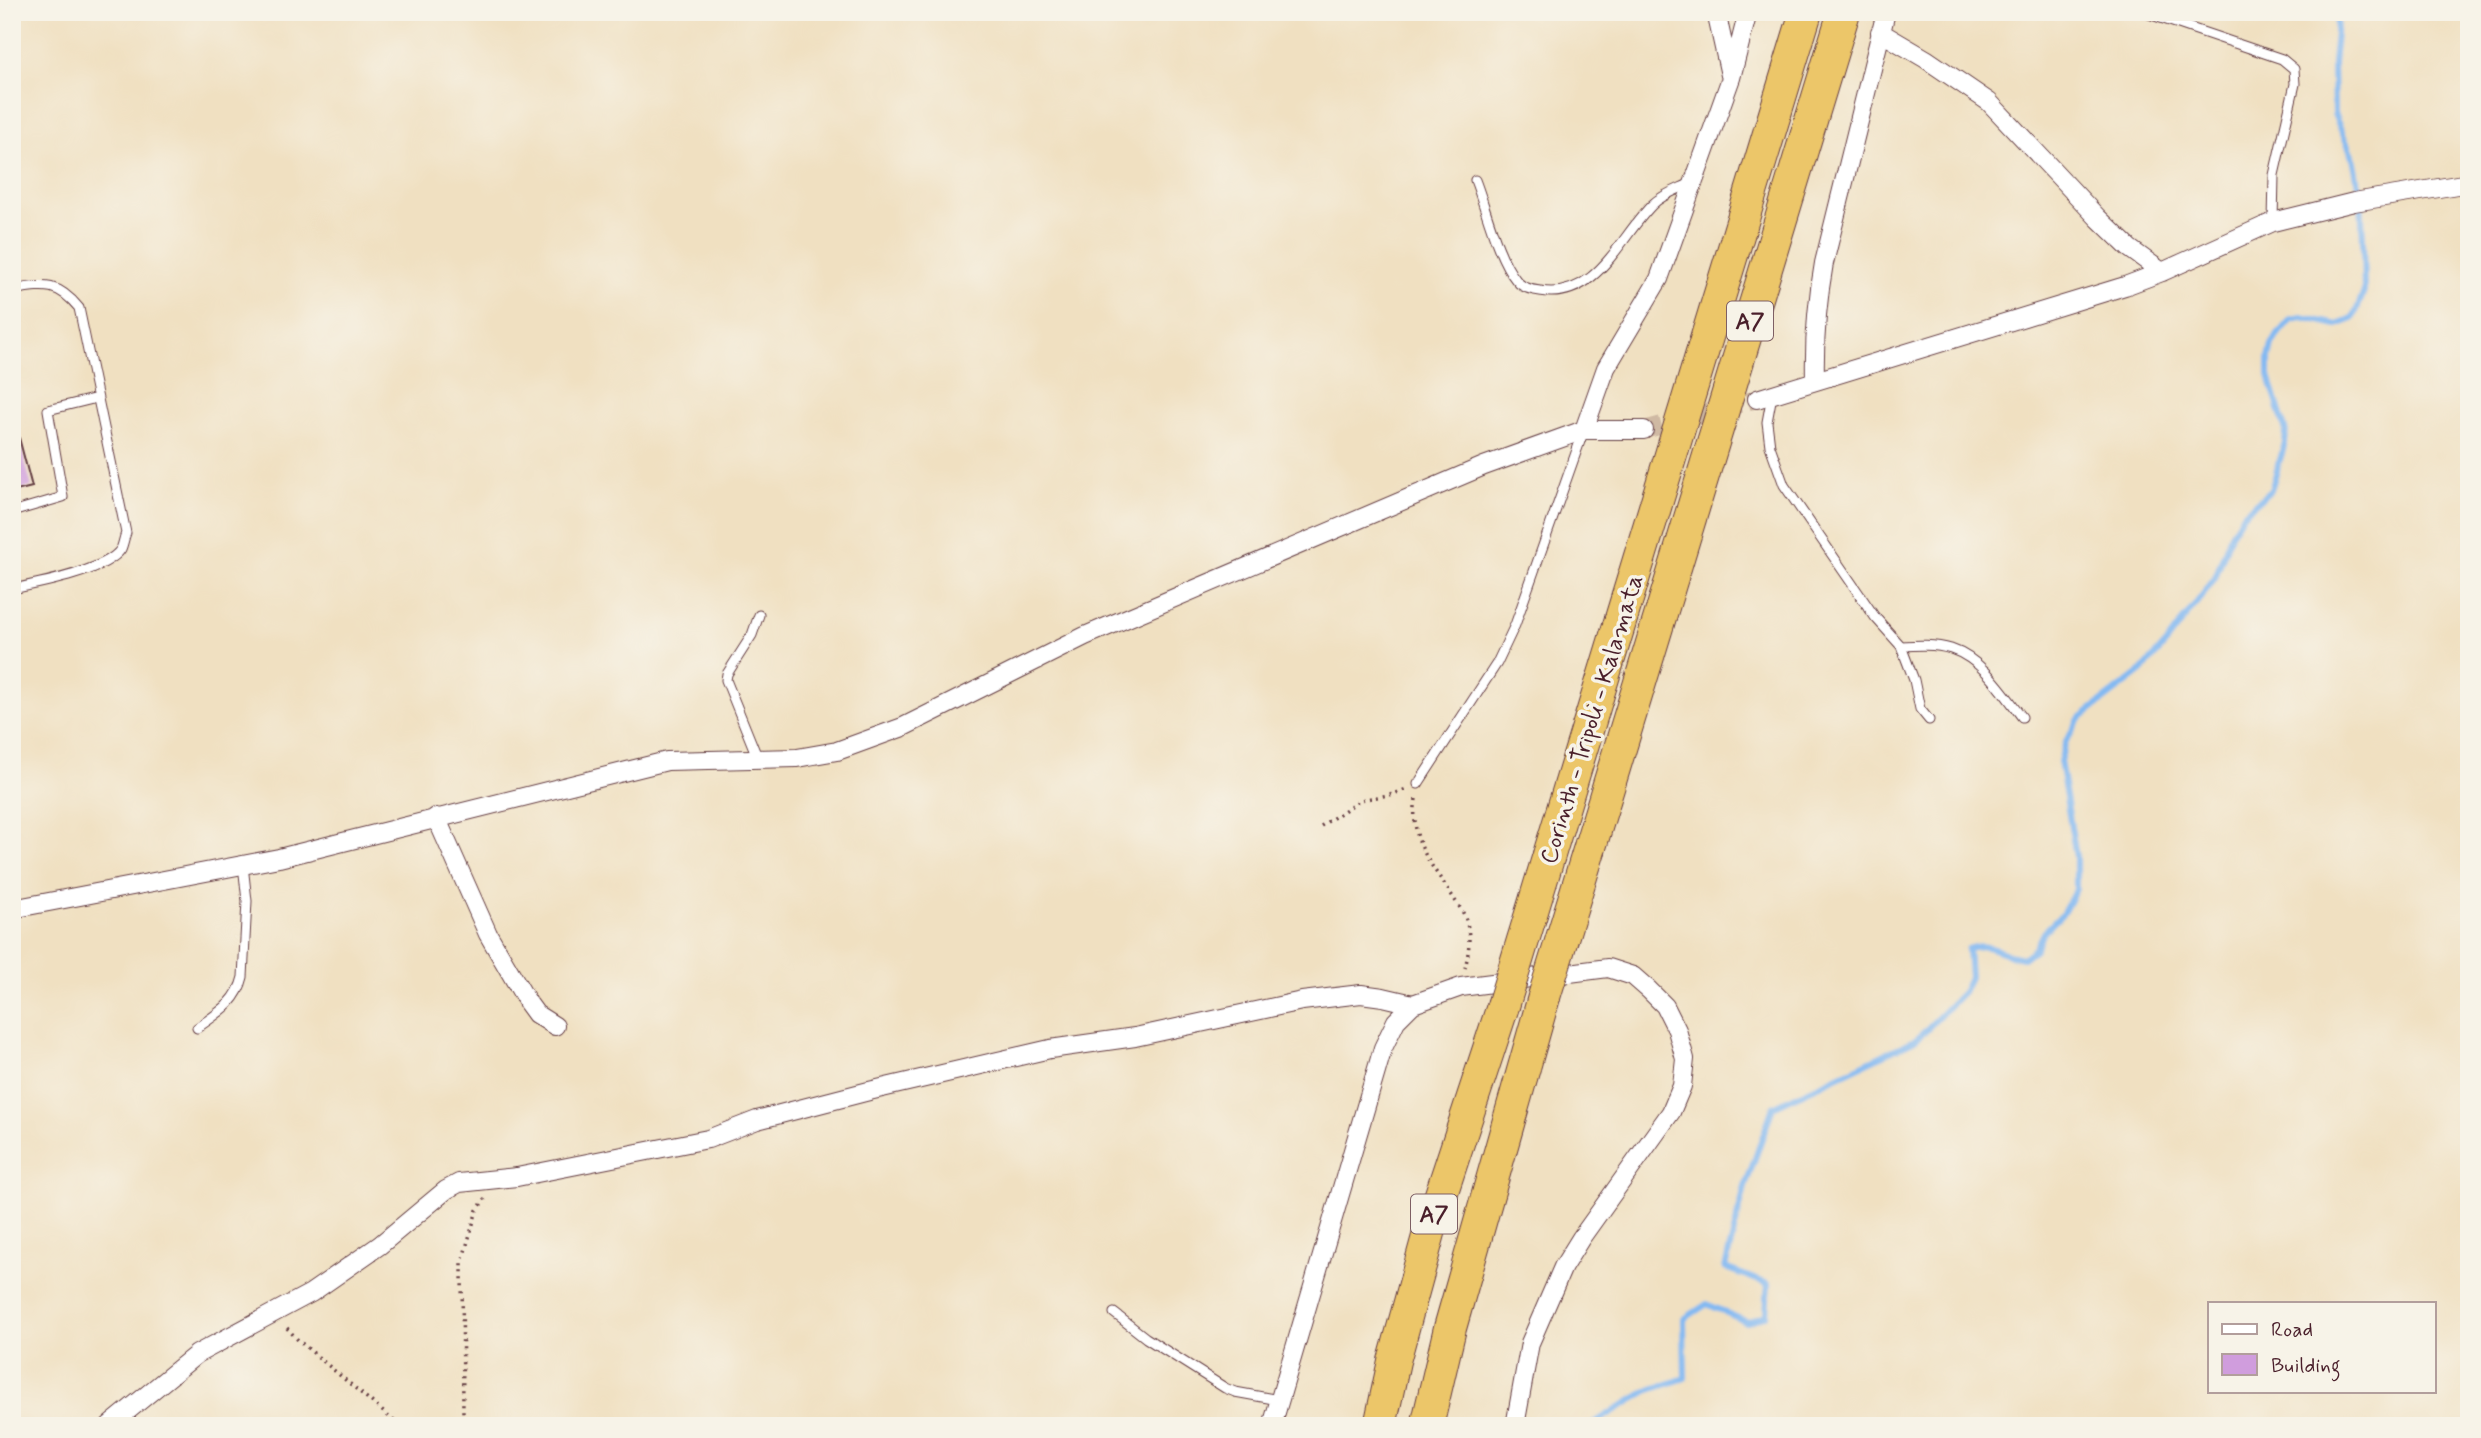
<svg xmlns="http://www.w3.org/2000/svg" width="2481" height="1438" viewBox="0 0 2481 1438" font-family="Mynerve,sans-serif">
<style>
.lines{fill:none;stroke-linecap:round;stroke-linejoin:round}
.stream{stroke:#83b9f2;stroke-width:6}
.building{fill:#d09ddd}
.minor-tunnel{stroke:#cfb9a3;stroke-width:18;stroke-dasharray:18 9;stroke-linecap:butt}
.service-casing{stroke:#633c42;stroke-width:11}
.minor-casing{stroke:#633c42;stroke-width:20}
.motorway-casing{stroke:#633c42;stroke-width:34}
.path{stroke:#633c42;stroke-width:3.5;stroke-dasharray:2 5;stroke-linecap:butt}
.service{stroke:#fff;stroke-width:9}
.minor{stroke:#fff;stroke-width:18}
.motorway{stroke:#ecc669;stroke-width:32}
.motorway-bridge-casing{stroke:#633c42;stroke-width:34;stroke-linecap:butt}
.motorway-bridge{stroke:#ecc669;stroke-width:32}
.labels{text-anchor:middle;stroke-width:7;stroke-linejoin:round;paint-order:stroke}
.shield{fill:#f7f3e8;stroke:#7e5f64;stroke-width:2}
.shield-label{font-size:23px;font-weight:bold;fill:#4a1f2b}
.street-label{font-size:24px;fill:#4a1f2b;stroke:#f7f3e8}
</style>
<rect width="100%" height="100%" fill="#f7f3e8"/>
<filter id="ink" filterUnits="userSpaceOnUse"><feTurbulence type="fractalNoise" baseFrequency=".0143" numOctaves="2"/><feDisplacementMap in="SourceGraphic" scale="14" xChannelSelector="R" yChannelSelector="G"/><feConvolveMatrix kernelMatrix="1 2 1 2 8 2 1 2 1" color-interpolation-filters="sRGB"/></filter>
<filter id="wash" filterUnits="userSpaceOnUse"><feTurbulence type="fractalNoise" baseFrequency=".00686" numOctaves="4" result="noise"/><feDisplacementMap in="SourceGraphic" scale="28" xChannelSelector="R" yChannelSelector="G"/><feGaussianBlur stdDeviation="1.57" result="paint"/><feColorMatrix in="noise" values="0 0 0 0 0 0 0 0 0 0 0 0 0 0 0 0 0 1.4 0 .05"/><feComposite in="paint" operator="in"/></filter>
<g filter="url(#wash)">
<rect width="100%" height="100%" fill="#f0e0c1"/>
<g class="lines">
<path class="stream" d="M1589,1426l58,-35 38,-13 -1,-59 23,-15 40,18 19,-7 2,-31 -43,-16 20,-81 28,-80 144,-68 46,-47 7,-15 -2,-28c20,-9 34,7 55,9l12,-9 8,-16 20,-20 13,-24v-32l-16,-96 6,-20 13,-22 63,-48 26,-30 47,-63 16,-44 12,-20 28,-24 14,-47 1,-11 -17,-56v-18l3,-13 7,-12 12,-14 11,-2 35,8 16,-6 11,-27 -1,-53 -2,-40 -8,-42 -19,-43 -1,-51 5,-51"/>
</g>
<g id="blocks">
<path class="building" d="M18,434l14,53 -20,5v-57z"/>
</g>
</g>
<g filter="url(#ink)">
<use href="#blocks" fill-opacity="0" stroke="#633c42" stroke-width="2"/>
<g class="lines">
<path class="minor-tunnel" d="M1644,430l113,-31"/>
<g class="service-casing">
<path id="service" d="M2143,12l139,47 12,10 1,15 -21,91 -1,47
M1475,180c11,28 22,77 41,100 5,7 15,10 24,11 57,10 80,-55 113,-87 10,-10 26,-15 38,-21
M12,290c32,-5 45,-9 67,18l47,225c-2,5 -3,12 -5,16 -14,22 -84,35 -109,40
M1772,395l-5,27 3,24 14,39 91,132 26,29 13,34 6,29 9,11
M12,512l51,-15 -15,-87 49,-12
M1901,646c16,-1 34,-2 50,3 31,10 52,43 71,68
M758,759l-32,-79 1,-6 25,-39 7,-20
M1418,784l79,-121 18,-38 69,-195
M197,1028c21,-15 40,-25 46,-51l4,-76 -4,-36
M1114,1313l32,25 79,50 10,4 44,8"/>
</g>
<g class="minor-casing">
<path id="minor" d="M1716,12l14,63
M1880,32l46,27 63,43 109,116 31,30 33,24
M1815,379c-1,-39 2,-77 9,-116l62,-251
M1757,399l368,-113 37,-14 111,-50 81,-20 115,-19
M1584,430l22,-62 53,-89 72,-201 17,-66
M436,817l52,117 40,69 8,11 19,12
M12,909l267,-51 388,-97 130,-3 40,-7 66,-24 182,-91 399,-170 100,-36h60
M109,1426l88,-72 114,-61 69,-48 66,-55 13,-7 58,-6 191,-38 49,-19 112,-29 181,-42 85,-12 167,-36 59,-7 22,3 30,7
M1272,1426l111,-378 13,-27 17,-17 48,-17 147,-19 25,8 16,14 16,16 12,24 8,29 -3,27 -11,26 -90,126 -18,29 -33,76 -15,83"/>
</g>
<g class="motorway-casing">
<path id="motorway" d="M1590,847l254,-835
M1549,855l257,-843
M1380,1426l14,-65 38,-139 71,-216
M1427,1426l23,-98 94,-331"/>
</g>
<path class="path" d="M1416,799c-7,43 15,64 37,98 4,7 11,15 13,23 5,16 3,32 -1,48
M1321,826l39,-26 34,-6 12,-5
M287,1328l11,12 102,86
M465,1426l-2,-12 -1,-152 15,-52 8,-11"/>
<use href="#service" class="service"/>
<use href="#minor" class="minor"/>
<use href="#motorway" class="motorway"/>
<g class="motorway-bridge-casing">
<path id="motorway-bridge" d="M1544,997l46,-150
M1503,1006l46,-151"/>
</g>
<use href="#motorway-bridge" class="motorway-bridge"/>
</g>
</g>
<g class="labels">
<g class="shield">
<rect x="1727" y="301.5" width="46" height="39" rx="5"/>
<rect x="1411" y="1194.5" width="46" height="39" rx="5"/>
</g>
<g class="shield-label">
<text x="1750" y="329">Α7</text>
<text x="1434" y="1222">Α7</text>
</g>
<g class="street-label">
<text transform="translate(1591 719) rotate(-73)" y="8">Corinth - Tripoli - Kalamata</text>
</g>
</g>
<rect width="2481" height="1438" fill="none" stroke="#f7f3e8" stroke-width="42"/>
<rect x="2208" y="1302" width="228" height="91" fill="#f7f3e8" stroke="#b29e9c" stroke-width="2"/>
<rect x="2222" y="1324" width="35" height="10" fill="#ffffff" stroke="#b29e9c" stroke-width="2"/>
<text x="2271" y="1336" font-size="21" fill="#4a1f2b">Road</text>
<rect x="2222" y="1354" width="35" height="21" fill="#d09ddd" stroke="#b29e9c" stroke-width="2"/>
<text x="2271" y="1372" font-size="21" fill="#4a1f2b">Building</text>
</svg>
